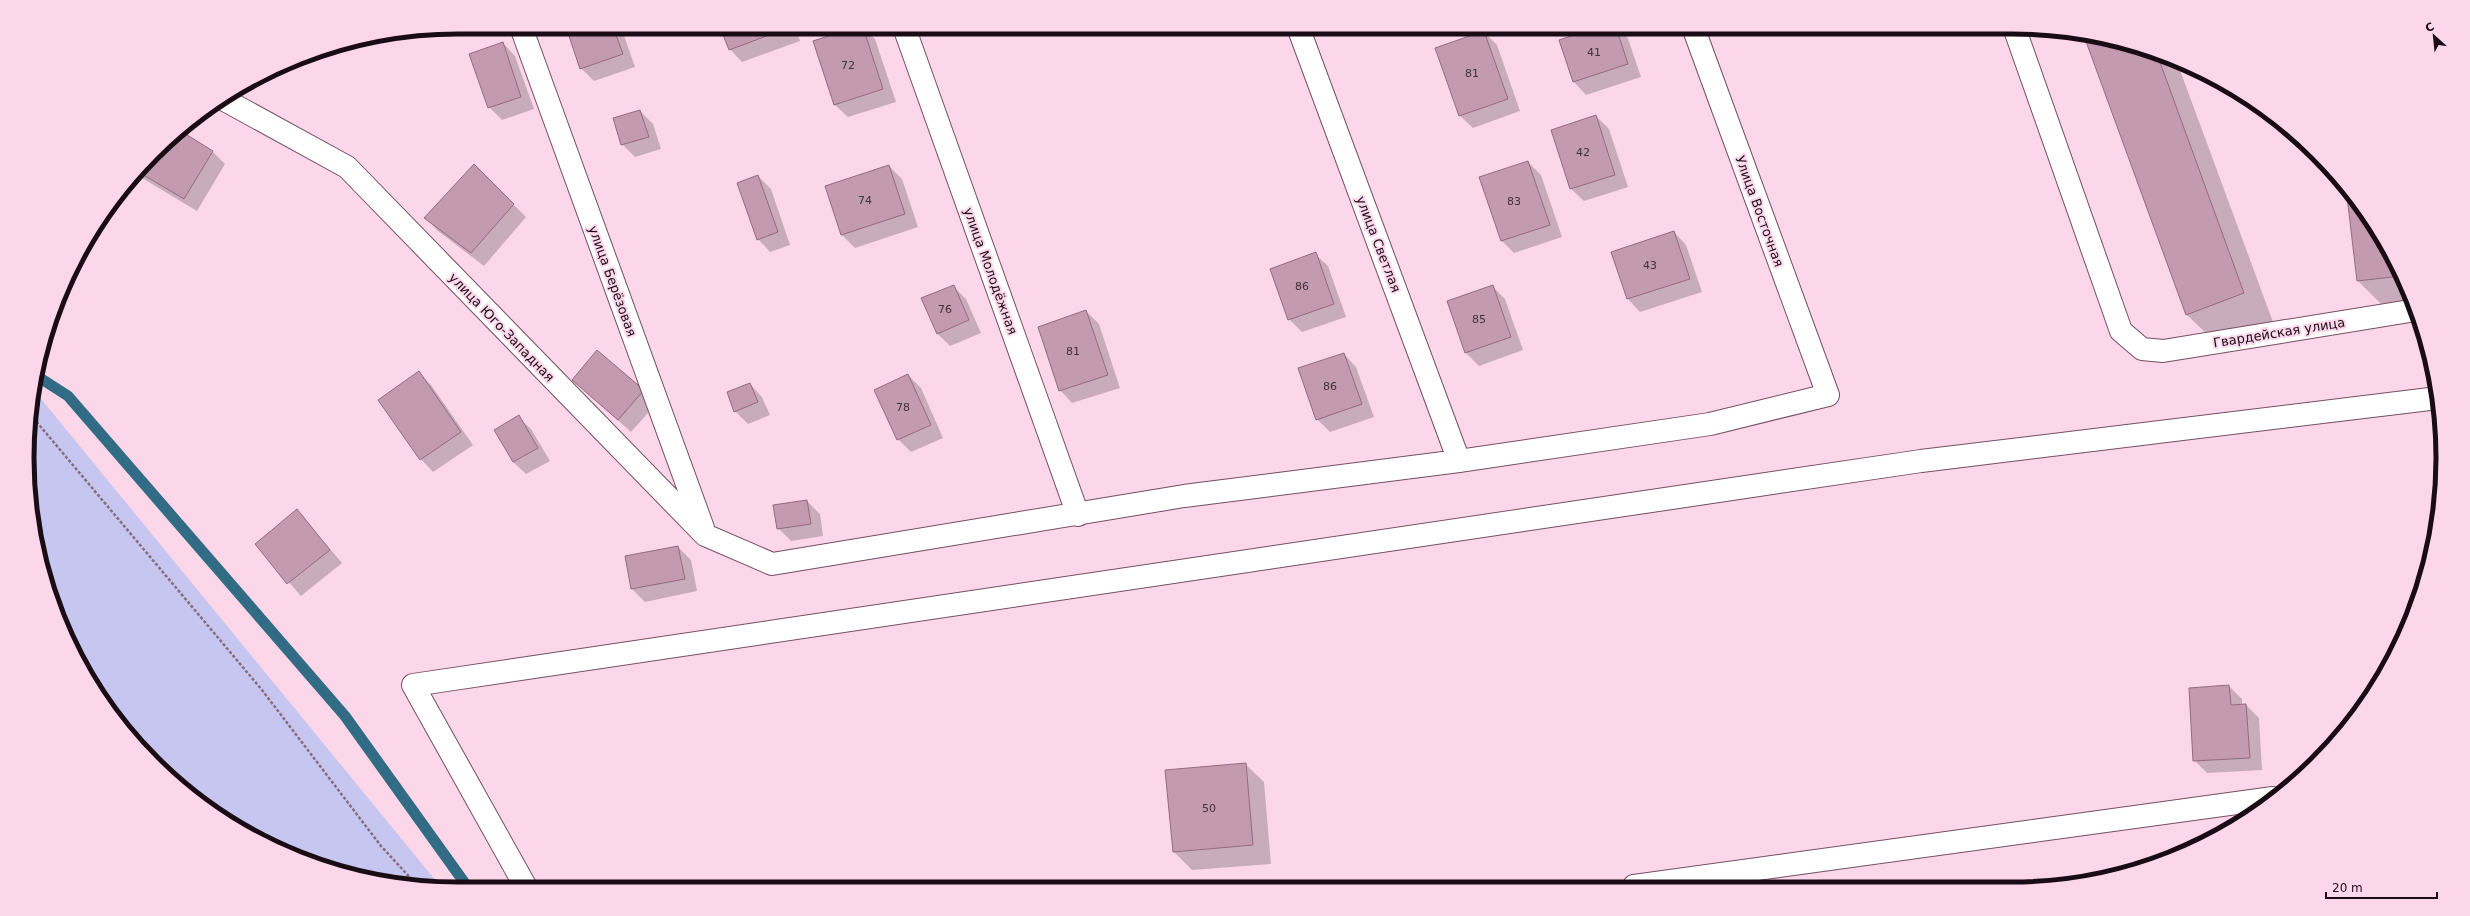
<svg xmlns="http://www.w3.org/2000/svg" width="2470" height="916" viewBox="0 0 2470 916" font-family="'DejaVu Sans',sans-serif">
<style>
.green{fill:#c6c6f1}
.shadow{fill:#0003}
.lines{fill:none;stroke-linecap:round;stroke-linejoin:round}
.stream{stroke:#316c84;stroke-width:11}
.building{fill:#c49ab0;stroke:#936b81}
.minor-casing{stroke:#744f63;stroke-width:24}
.path{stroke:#866d7a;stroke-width:2.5;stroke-dasharray:3 2;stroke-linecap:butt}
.minor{stroke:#fff;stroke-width:22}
.labels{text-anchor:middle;stroke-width:4;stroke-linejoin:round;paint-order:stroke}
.number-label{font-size:11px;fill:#44303b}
.street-label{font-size:13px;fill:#1a0c14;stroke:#fcd7ea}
.rim{fill:none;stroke:#1a0c14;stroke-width:5}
</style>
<rect width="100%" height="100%" fill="#fcd7ea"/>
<path class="green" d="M33,392l4,2 404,493 -95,-13 -78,-29 -72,-45 -43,-37 -53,-66 -40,-74 -25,-81 -8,-84z"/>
<path class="shadow" d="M567,27h54l14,40 -41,14 -13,-13z
M721,27h65l2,6h2l-2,-6h7l5,14 -58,21 -12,-13z
M859,27h4l12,12 21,63 -48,15 -13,-12 -21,-63z
M1601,27h17l9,9 14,41 -55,18 -12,-13 -14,-42z
M1484,32l13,13 23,66 -47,17 -13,-12z
M2085,37l39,5 53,20 96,260 -57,21 -30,-29z
M503,43l12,13 19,53 -32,11 -13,-13z
M640,111l13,13 8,25 -26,8 -13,-13z
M1596,116l13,13 19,58 -44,14 -13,-12 -19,-59z
M178,131l35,21 12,12 -28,47 -55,-33 -6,-6z
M1528,162l13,13 21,62 -48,16 -13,-13z
M474,165l52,52 -42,49 -46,-35 -12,-13z
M889,166l13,13 16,48 -63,21 -13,-13z
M758,176l13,13 19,56 -20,7 -12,-13z
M2347,190l38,53 27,58 -31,3 -23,-23z
M1674,232l12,13 16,47 -62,20 -12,-13 -16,-47z
M1315,254l13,12 18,51 -44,15 -13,-13z
M953,286l13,13 15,34 -31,13 -13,-13z
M1492,286l13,13 18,51 -44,16 -13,-13 -18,-51z
M1086,311l13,13 21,64 -48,15 -12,-13z
M597,352l59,52 -25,28 -58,-52z
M1344,354l12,13 18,50 -44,15 -13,-13z
M418,372l13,13 42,60 -40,27 -12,-13z
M908,375l13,13 22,50 -32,14 -13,-13z
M750,384l12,13 8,18 -22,9 -13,-13z
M518,417l13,12 19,32 -24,13 -13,-12z
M807,501l13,13 3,22 -32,5 -13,-13z
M297,510l45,53 -41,33 -45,-52z
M678,547l13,13 6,31 -52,11 -13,-13 -6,-32z
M2229,686l13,13v6h4l13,13 3,52 -55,3 -13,-13z
M1245,764l19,18 7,82 -79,6 -18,-18z"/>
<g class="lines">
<path class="stream" d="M37,376l31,20 277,320 124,173"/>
</g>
<path class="building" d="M566,27h47l10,27 -43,15z
M720,27h67l1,1 -59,22z
M856,27h7l20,62 -49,16 -21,-64z
M1598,27h18l12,37 -55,18 -14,-42z
M1484,31l24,68 -49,17 -24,-68z
M2084,36l40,6 33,12 87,239 -58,22z
M503,42l18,55 -33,11 -19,-54z
M640,110l9,27 -28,8 -8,-27z
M1596,115l19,60 -45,14 -19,-59z
M179,130l34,21 -29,48 -47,-28z
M1528,161l22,64 -49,16 -22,-64z
M474,164l40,40 -43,49 -47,-35z
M889,165l16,49 -64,21 -16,-49z
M758,175l20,57 -21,8 -20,-57z
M2346,188l39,55 16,33 -44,5z
M1674,231l16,48 -63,20 -16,-47z
M1316,252l18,52 -46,16 -18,-51z
M954,285l15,35 -32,14 -16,-36z
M1493,285l18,52 -46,16 -18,-52z
M1086,310l22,65 -49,16 -21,-64z
M597,350l47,40 -26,30 -46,-40z
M1344,353l18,51 -46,16 -18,-52z
M419,371l42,61 -41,28 -42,-60z
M908,374l23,51 -34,15 -23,-50z
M750,383l8,19 -24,10 -7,-20z
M519,415l19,33 -25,14 -19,-32z
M807,500l4,24 -34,5 -4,-24z
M297,509l33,41 -43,34 -32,-40z
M678,546l7,33 -54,10 -6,-33z
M2229,685l2,20 15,-1 4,54 -57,3 -4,-73z
M1246,763l7,82 -80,7 -8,-82z"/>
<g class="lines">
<g class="minor-casing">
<path id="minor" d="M521,27l182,501
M904,27l174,488
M1298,27l161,434
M2014,27l107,304 21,18 21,2 253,-41
M223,99l124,68 358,368 67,29 412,-68 275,-35 251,-37 118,-29 -135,-368
M1634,886l639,-88
M527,889l-114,-204 1508,-224 517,-63"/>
</g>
<path class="path" d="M30,414l232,276 119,156 34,37"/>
<use href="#minor" class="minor"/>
</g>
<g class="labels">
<g class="number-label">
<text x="1594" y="56">41</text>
<text x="848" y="69">72</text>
<text x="1472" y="77">81</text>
<text x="1583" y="156">42</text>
<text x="865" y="204">74</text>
<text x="1514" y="205">83</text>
<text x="1650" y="269">43</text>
<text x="1302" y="290">86</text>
<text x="945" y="313">76</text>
<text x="1479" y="323">85</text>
<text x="1073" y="355">81</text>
<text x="1330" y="390">86</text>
<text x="903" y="411">78</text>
<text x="1209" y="812">50</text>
</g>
<g class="street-label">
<text transform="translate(1760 211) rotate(70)" y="5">Улица Восточная</text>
<text transform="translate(1379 244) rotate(69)" y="5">улица Светлая</text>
<text transform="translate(991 271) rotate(70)" y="5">улица Молодёжная</text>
<text transform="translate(613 281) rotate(70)" y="5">улица Берёзовая</text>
<text transform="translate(502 327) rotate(46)" y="5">улица Юго-Западная</text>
<text transform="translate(2279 332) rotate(-9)" y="5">Гвардейская улица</text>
</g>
</g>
<path d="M0 0H2470V916H0ZM458 34H2012A424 424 0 0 1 2436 458V458A424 424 0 0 1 2012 882H458A424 424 0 0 1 34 458V458A424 424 0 0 1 458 34Z" fill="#fcd7ea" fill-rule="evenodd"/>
<path class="rim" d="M458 34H2012A424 424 0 0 1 2436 458V458A424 424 0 0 1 2012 882H458A424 424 0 0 1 34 458V458A424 424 0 0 1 458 34Z"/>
<g transform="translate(2434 36) rotate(333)" stroke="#fcd7ea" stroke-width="3" paint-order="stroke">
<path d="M0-3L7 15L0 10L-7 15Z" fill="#1a0c14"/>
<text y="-6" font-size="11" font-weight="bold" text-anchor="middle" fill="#1a0c14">С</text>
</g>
<path d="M2326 892v6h111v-6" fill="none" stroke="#1a0c14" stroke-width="2"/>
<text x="2332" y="892" font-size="12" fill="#1a0c14" stroke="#fcd7ea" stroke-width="3" paint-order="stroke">20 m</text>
</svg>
